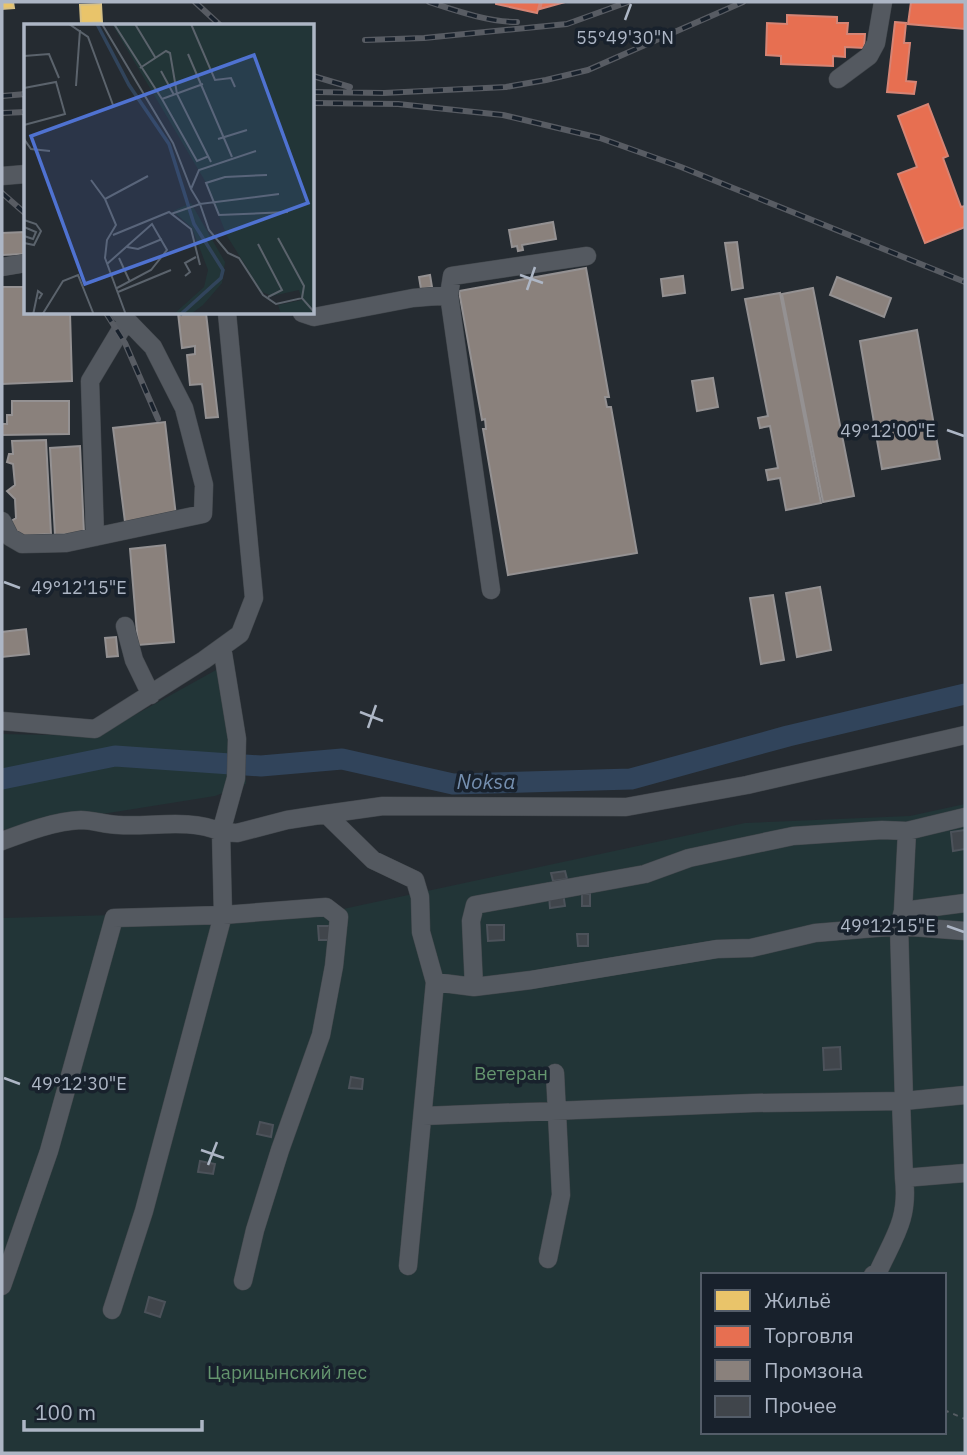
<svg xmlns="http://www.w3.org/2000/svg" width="967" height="1455" viewBox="0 0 967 1455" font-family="'IBM Plex Sans',sans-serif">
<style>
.green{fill:#223537;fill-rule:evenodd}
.homes{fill:#e9c46a;stroke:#d7c085;stroke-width:2}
.shops{fill:#e76f51;stroke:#d68474;stroke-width:2}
.industry{fill:#8a817c;stroke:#949192;stroke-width:2}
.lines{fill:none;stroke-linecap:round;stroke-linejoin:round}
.river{stroke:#31445b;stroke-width:21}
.building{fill:#40454b;stroke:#4c525a;stroke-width:2}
.minor-casing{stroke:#42474c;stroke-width:19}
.path{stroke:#565d63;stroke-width:2;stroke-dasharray:5 5;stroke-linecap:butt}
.minor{stroke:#545960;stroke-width:18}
.rail-casing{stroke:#585c63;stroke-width:6}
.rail{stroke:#18212c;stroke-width:3.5;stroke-dasharray:10;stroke-linecap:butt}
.ticks{fill:none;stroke:#adb6c5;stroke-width:2.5}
.labels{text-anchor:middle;stroke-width:7;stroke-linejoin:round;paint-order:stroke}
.park-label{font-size:19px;fill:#64956e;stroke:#18212c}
.water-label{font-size:21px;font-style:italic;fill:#748eae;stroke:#18212c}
.inset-river{fill:none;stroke:#31445b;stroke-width:3.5}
.inset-road{fill:none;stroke:#5b636c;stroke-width:2}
.view{fill:#4f72d1;fill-opacity:0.15;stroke:#4f72d1;stroke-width:3.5}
.inset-edge{fill:none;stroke:#adb6c5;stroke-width:3.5}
.ticks-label{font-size:18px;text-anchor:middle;fill:#adb6c5;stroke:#18212c;stroke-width:7;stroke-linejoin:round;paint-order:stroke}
</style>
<rect width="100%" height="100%" fill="#252b31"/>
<path class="green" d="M234,660l12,124 -31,12 -213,34v-96l95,2z
M965,804v649h-963v-535l341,-9 402,-86 165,-7zM703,1275h241v157h-241z"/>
<path class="homes" d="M2,2h11l1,6 -12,1z
M101,4l1,18 -21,1 -1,-18z"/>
<path class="shops" d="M496,2h44l-3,11 -41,-9z
M542,2h23l-25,7z
M911,2h54v27l-57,-5z
M787,15l50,2v6h11l-1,11h18l-1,14 -19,-1v10l-12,-1v10l-52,-2v-8l-15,-1 1,-32 20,1z
M895,22l11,1 -2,20h6l-4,38 10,1 -2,12 -27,-2z
M928,104l20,52 -5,2 18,49 4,-1v21l-40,16 -27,-69 19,-7 -19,-51z"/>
<path class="industry" d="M553,222l3,17 -34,6 1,5 -5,1 -1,-5 -5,1 -3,-17z
M24,232v22l-22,1v-22z
M737,242l6,46 -11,2 -7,-47z
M586,268l23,129h-4l2,10h4l26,146 -129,22 -25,-146h3l-1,-10 -3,1 -23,-129z
M430,275l2,12 -11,2 -2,-12z
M683,276l2,17 -22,3 -2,-17z
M837,277l54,21 -7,19 -54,-22z
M2,287h24v26h44l2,68 -70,3z
M813,288l41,208 -31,6 -41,-208z
M780,293l41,210 -35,7 -6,-32 -12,2 -2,-10 12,-2 -8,-42 -10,2 -2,-10 10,-2 -23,-117z
M178,313h28l12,104 -12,1 -4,-34 -12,1 -3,-30 8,-1v-8l-13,2z
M917,330l23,129 -58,10 -22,-128z
M713,378l5,29 -21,4 -5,-30z
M12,401h57v33l-67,1v-11h5v-9h5z
M165,422l11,94 -51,6 -12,-94z
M46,440l5,94 -34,2 -9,-13 8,-5 -1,-19 -8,-8 8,-6 -2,-21 -6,-2 2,-8h4l-1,-13z
M80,446l4,87 -29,2 -5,-87z
M165,545l9,97 -36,3 -8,-96z
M820,587l11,63 -34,7 -11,-64z
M773,595l11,65 -23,4 -11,-66z
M26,629l3,25 -27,3v-25z
M116,637l2,19 -11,1 -2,-19z"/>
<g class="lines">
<path class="river" d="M2,779l113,-23 146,10 81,-7 111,25 178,-5 157,-43 177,-42"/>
</g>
<path class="building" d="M965,830v19l-12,2 -2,-19z
M565,871l2,8 -14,2 -2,-8z
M563,893l2,13 -15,2 -1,-13z
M582,894h8v12h-8z
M487,925h17v15l-16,1z
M318,926h14v14h-13z
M577,934h11v12h-10z
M840,1047l1,22 -17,1 -1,-22z
M351,1077l12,2 -1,10 -13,-1z
M260,1122l13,3 -2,12 -14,-3z
M200,1161l15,3 -2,10 -15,-2z
M149,1297l16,5 -5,15 -15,-5z"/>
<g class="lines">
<g class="minor-casing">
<path id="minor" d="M838,79l31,-23 7,-13 7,-41
M2,176l24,-2
M2,267l24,-4
M449,295l3,-19 135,-20
M302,313l12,4 99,-19 36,-3 42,295
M2,521l8,16 12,7 44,-1 137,-29 1,-29 -20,-77 -31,-61 -33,-34
M95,537l-5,-156 36,-60
M125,626l9,34 17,35
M2,721l93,8 109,-69 36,-26 14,-36 -27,-285
M326,814l57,-8 243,1 121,-22 218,-50
M2,841c24,-9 53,-20 79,-21 12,0 25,5 38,5 33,2 71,-7 102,7l15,-54 1,-39 -15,-92
M903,911l62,-8
M435,982l39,5 57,-7 186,-31 34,-1 64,-15 84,-7 66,5
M474,987l-3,-66 4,-16 170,-31 44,-16 104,-22 89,-6 25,1
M901,1101l3,77
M904,1101l-5,-175 4,-15 4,-80 58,-14
M423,1116l330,-13 151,-2 61,-6
M548,1259l13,-64 -6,-122
M873,1275l5,-3c16,-35 31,-53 26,-94l61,-5
M2,1286l47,-135 65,-233 109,-3 103,-8 13,10 -5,49 -13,69 -41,115 -25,80 -12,51
M112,1310l32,-99 79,-296 -2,-83 16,1 50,-13 39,-6 47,46 42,20 5,17 1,35 14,50 -27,284"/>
</g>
<path class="path" d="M944,1410l21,9"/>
<use href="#minor" class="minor"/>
<g class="rail-casing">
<path id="rail" d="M195,2l26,24
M429,2c28,9 59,20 88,20
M365,40l59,-2 143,-14 61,-22
M313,76l37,11
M313,92l71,1 122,-6 40,-7 42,-10 155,-68
M2,96l24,-2
M313,103l85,1 105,11 97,23 81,29 284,115
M2,113l24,-1
M2,193l24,21
M106,313l19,30 33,76"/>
</g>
<use href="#rail" class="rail"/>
</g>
<path class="ticks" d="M625,20l6,-16M520,275l23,8M527,290l8,-23M947,430l17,6M4,582l16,6M360,712l23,9M368,728l8,-23M947,926l17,6M4,1078l16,6M201,1150l23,8M208,1165l9,-23"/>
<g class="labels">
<g class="park-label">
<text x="511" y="1080">Ветеран</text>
<text x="287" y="1379">Царицынский лес</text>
</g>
<g class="water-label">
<text x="486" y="789">Noksa</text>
</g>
</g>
<g transform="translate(24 24)">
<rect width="290" height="290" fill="#252b31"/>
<path d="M88,0h202v290h-33l-3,-9 24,-5 -3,-10 -27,6 -10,-4 -35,-56 -22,-55zM167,179l34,59 -3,21 -19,22 -12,9h-17l30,-27 4,-17 -16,-42 -19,-17z" fill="#223537"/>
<path class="inset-river" d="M73,0l32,61 40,59 25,80 29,46 -2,8 -41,37"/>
<path class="inset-road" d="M45,0l19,13 25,68M78,0l71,119 18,46M90,0l48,75 41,-15M111,0l20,33M167,0l24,56 16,-2 4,9M164,30l44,103M0,32l25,-2 10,24M116,44l26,-17 4,2 7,41 34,68M137,47l13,24M52,62l4,-56M0,64l32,-6 9,32 -41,11M138,75l35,62 12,-5M0,115l7,10 19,2M194,115l29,-9M232,127l-57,19 -8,19 9,15 79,-10M243,151l-42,2 -19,6 13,32 69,-3M67,156l14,19M147,190l29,-10 9,26 19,23 11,5 24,37 13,9 26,-6 13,15M0,196l12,4 5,7 -7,14 -10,-2M0,203l12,5 -3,7 -9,-3M89,211l56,-23 22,17 9,36M254,214l26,48 -2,12M234,220l24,46 -14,7M103,223l11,2 24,-10M95,234l11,24M83,240l45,-40 15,26 -16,20 -34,18M161,252l5,-4 -5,-9 11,-6M94,268l53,-22M9,291l5,-24 4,3 -3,5M18,291l21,-34 15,-6 16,40M102,291l-21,-57 2,-18 9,-15 -11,-26 43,-23"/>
<path class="view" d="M230,31l54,148 -223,81 -54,-148z"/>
<rect width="290" height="290" class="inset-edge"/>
</g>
<g class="ticks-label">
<text x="625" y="44">55°49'30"N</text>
<text x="888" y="437">49°12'00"E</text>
<text x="79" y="594">49°12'15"E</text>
<text x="888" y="932">49°12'15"E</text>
<text x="79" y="1090">49°12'30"E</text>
</g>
<rect width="967" height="1455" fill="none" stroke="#adb6c5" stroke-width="7"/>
<rect x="701" y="1273" width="245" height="161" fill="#18212c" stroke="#545d69" stroke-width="2"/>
<rect x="715" y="1290" width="35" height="21" fill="#e9c46a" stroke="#545d69" stroke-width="2"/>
<text x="764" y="1308" font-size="21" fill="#adb6c5">Жильё</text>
<rect x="715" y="1326" width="35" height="21" fill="#e76f51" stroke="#545d69" stroke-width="2"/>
<text x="764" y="1343" font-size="21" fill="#adb6c5">Торговля</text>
<rect x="715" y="1360" width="35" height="21" fill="#8a817c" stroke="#545d69" stroke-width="2"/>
<text x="764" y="1378" font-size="21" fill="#adb6c5">Промзона</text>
<rect x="715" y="1396" width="35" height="21" fill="#40454b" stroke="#545d69" stroke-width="2"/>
<text x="764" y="1413" font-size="21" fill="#adb6c5">Прочее</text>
<path d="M24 1420v10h178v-10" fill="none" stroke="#adb6c5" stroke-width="3.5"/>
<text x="35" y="1420" font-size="21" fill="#adb6c5" stroke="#18212c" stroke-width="5" paint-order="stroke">100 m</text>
</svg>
